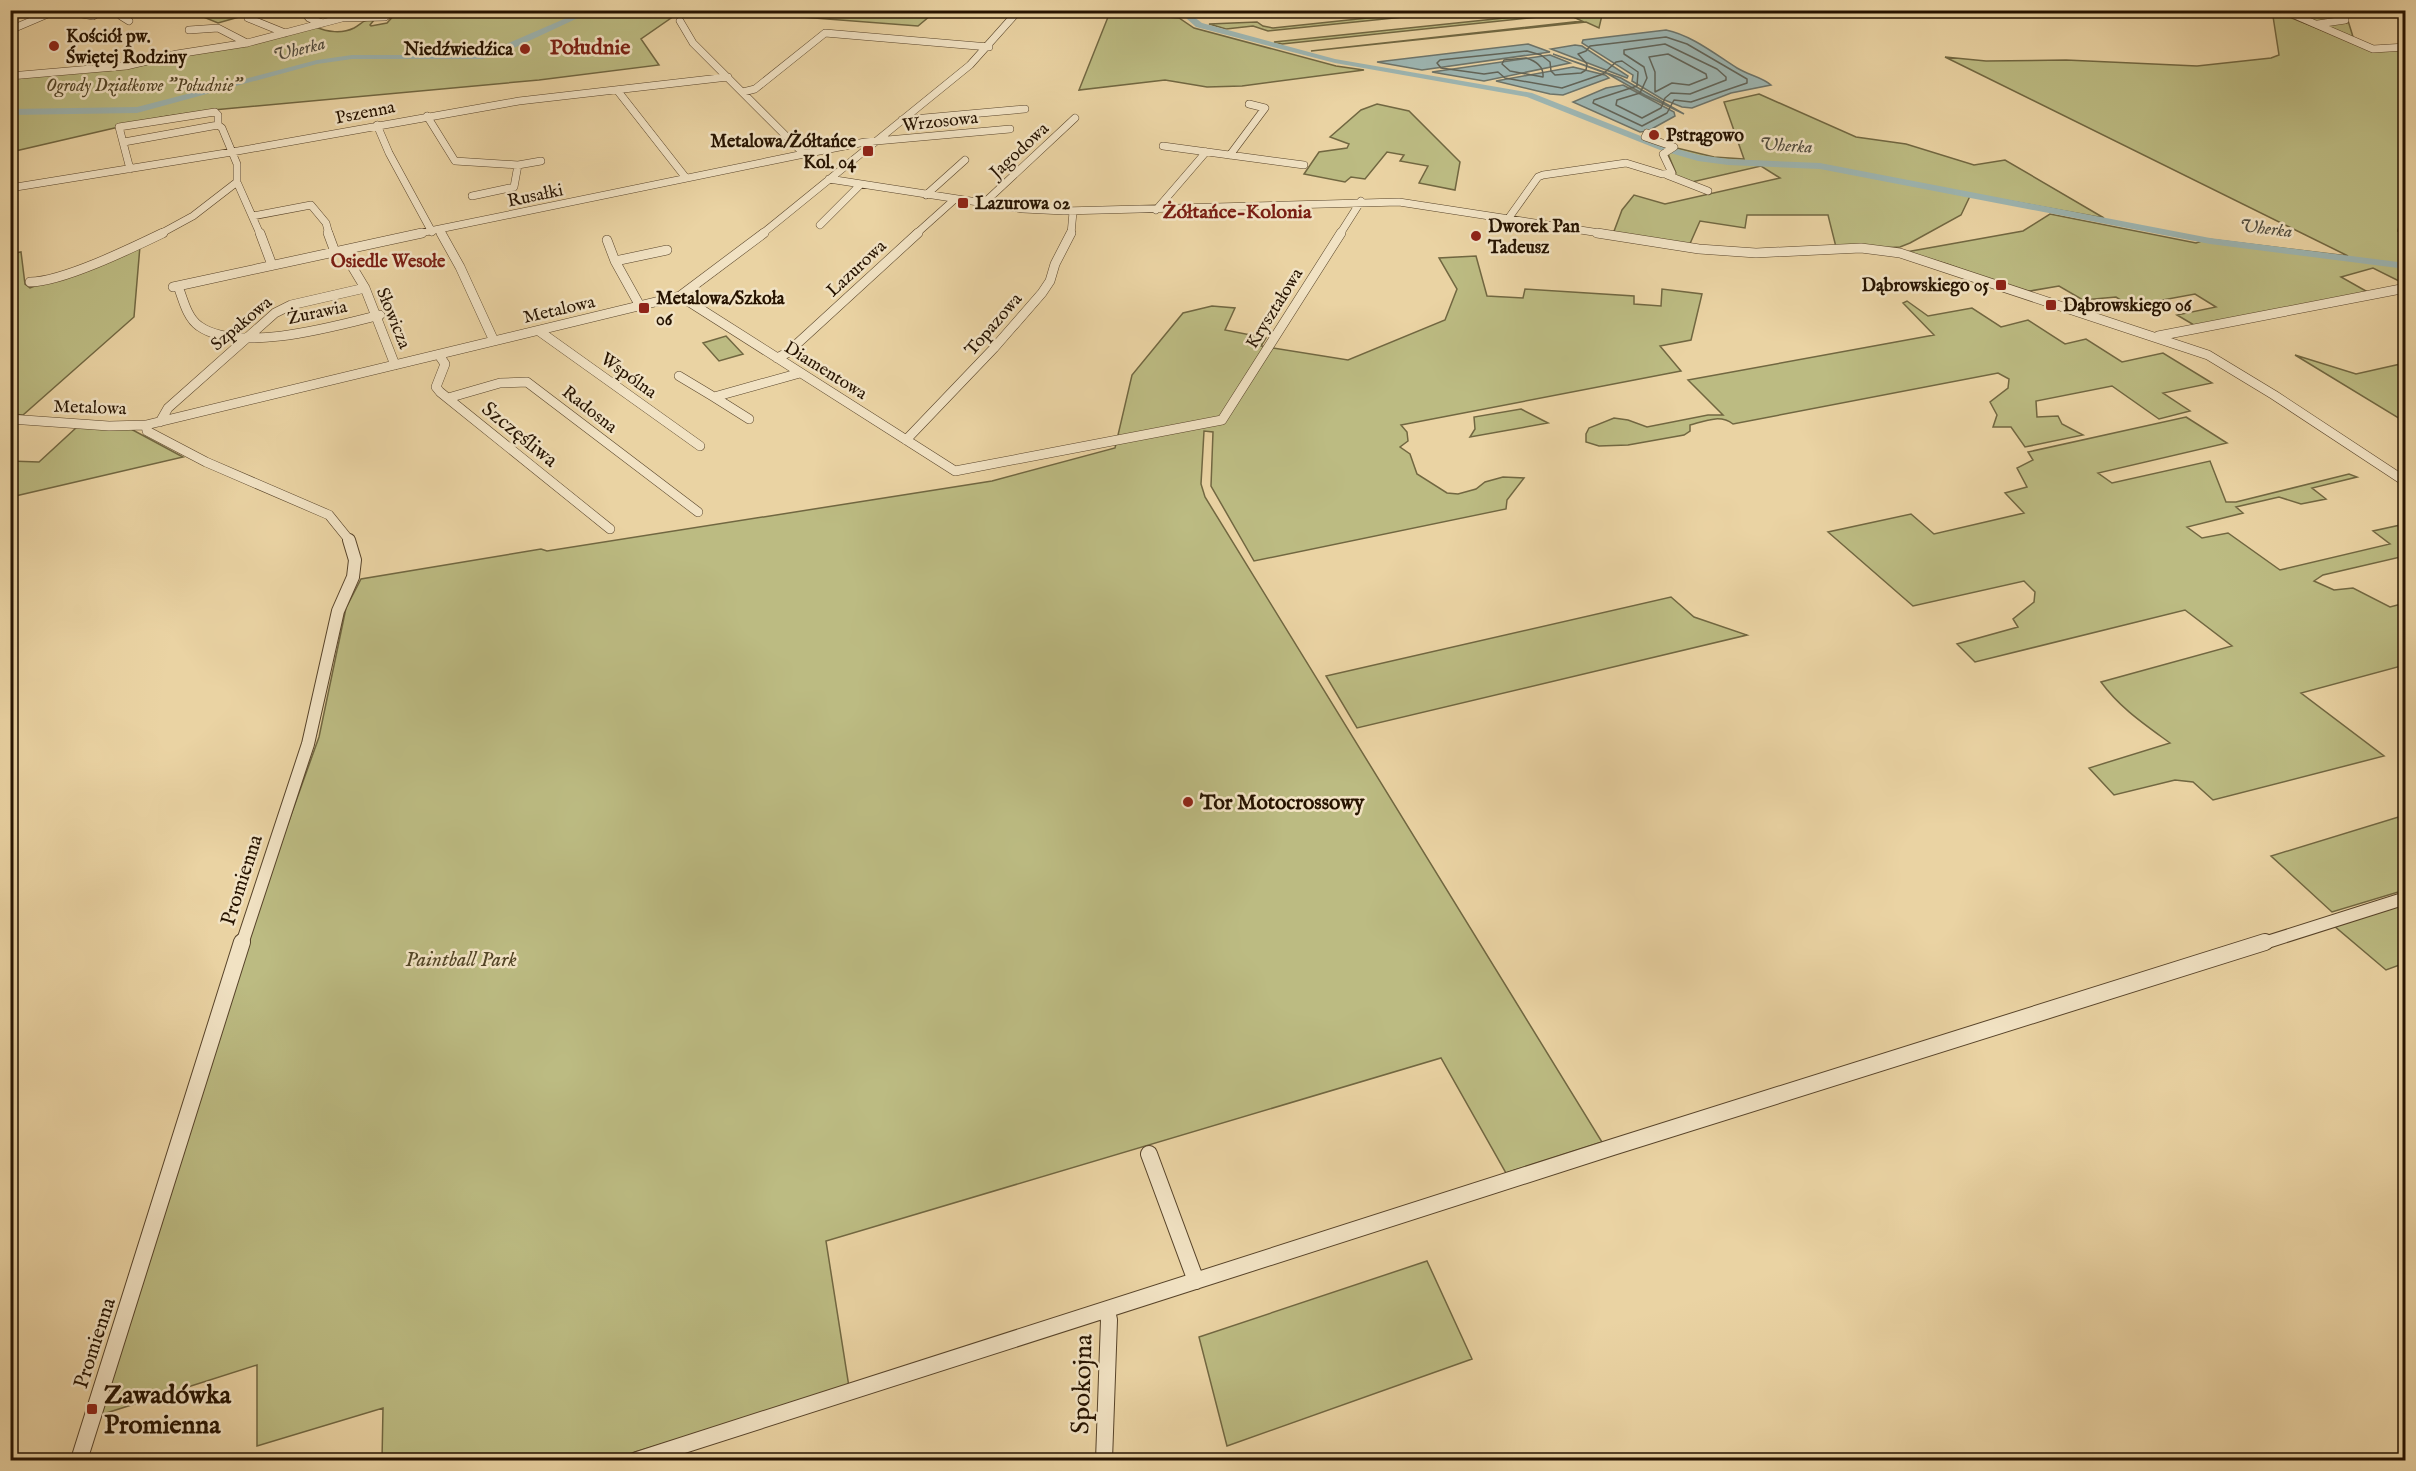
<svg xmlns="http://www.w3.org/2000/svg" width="2416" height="1471" viewBox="0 0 2416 1471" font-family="'IM FELL English',serif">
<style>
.green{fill:#bcbb82;stroke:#716741;stroke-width:1.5}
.water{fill:#9db5b1;stroke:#6d746a;stroke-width:1.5}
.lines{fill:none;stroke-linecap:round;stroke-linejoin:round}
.shore{stroke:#626458;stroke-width:1.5}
.river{fill:#9db5b1;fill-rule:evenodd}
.minor-far3-casing{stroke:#574329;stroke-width:8}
.minor-far2-casing{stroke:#574329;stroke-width:10}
.minor-far1-casing{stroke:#574329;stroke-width:14}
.minor-casing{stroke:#574329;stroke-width:18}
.minor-far3{stroke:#f1e2c3;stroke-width:7}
.minor-far2{stroke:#f1e2c3;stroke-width:9}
.minor-far1{stroke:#f1e2c3;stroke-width:12}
.minor{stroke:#f1e2c3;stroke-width:16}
.poi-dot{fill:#8f2418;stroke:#f1e2c3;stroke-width:2}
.labels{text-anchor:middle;stroke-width:5;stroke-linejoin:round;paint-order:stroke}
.far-poi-label{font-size:18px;font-weight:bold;fill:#261300;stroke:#f1e2c3;text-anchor:start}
.far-water-label{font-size:18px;font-style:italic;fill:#504c3e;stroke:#f1e2c3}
.far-park-label{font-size:18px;font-style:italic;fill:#534527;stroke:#f1e2c3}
.far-street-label{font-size:18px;fill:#261300;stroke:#f1e2c3}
.far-neighbourhood-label{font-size:18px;font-weight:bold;fill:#7a1f14;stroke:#f1e2c3}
.far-quarter-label{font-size:20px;font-weight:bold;fill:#7a1f14;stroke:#f1e2c3}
.street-label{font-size:21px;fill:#261300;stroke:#f1e2c3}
.poi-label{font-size:21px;font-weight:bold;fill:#261300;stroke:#f1e2c3;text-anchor:start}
.park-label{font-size:21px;font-style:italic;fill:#534527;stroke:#f1e2c3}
.far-district-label{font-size:22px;font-weight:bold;fill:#7a1f14;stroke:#f1e2c3}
.near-street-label{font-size:26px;fill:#261300;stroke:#f1e2c3}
.near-poi-label{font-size:26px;font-weight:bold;fill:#261300;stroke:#f1e2c3;text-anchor:start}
</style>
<rect width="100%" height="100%" fill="#ead3a3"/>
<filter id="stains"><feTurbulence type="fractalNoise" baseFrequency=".00333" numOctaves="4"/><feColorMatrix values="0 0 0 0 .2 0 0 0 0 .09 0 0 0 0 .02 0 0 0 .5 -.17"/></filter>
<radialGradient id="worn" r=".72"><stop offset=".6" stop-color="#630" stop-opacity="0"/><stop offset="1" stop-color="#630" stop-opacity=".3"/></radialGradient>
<path class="green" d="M1443,10l19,1 -194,20 -15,-5 -27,3 -17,-5 48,-2 6,4 10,2z
M2272,10l87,35 46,3 1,141 -8,42 7,4v49l-32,-16 -32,9 32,18 -174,33 -22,-13 39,-8 -21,-13 -65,12 -14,-9 -33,3 -24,-14 -35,6 -77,-28 -41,-12 117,-21 27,-17 146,29 12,-4 140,17 -403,-199 41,4 80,-1 131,6 74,-8 8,-3z
M208,11v-1l52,1 -42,12 -22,-9z
M398,11h319l-40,3 -36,25 18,26 -120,15 -326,30 -51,7 -151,35v-75l104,-8 201,-42c11,5 26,7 38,1 9,-5 9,-9 20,-8l-4,5 1,1 16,-3z
M722,11l214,-1v1l-18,15z
M1568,11h35l-4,17 -13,-6 -275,29 271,-30 -15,-7 -285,30 -8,-2 289,-30 4,1z
M2285,11h60l9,29z
M1110,12l69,6 15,10 142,38 28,4 -122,16 -35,1 -42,-7 -86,10z
M1759,94l97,43 50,7 68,21 31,-5 99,58 -133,-24 -10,21 -51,28 -10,4 -20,1 -44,-1 -8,-32h-81l-2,13 -45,-7 -11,25 -76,-12 9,-24 12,-15 31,9 115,-26 -19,-12 -69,16 -19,-7 3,-2 -8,-19 9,-6 37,9 30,2 -20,-57z
M1377,104l32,7 51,51 -5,28 -36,-7 9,-17 -28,-5 4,-6 -17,-3 -22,27 -14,-2 -6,5 -41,-8 15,-22 28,-4 2,-4 -19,-7 31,-27z
M140,246l-6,71 -111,98 -12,-1 -1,-160 11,-2 4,32 5,4z
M1476,256l11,40 36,2 2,-9 109,7v8l27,2 1,-17 40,5 -11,46 -31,6 21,25 -280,54 6,7 1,9 -8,6 10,7 7,20 30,19 11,1 18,-5 9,-7 18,-5 21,1 -17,22 -1,9 -252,52 -43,-75 2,-54 -9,-1 -3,53 4,13 397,645 -96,31 -65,-115 -615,183 23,146 -240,73h-227l1,-52 -126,38v-81l-157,50 159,-511 60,-167 27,-129 15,-29 180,-30 6,2 445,-70 123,-33 17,-73 51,-62 29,-7 23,2 -10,22 41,8 -5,8 87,14 97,-40 12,-31 -18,-31z
M1907,301l21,15 44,-8 29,19 27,-7 37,24 21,-5 36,23 41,-9 49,30 -49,10 27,18 -31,8 -47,-33 -76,15 1,16 21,-1 4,8 21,11 -58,12 -14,-20h-18l4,-12 -7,-13 18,-14 1,-9 -11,-6 -265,51c-13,-10 -28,-3 -43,1v6l-6,4 -56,10 -29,1 -13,-4v-8l3,-6 25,-10 14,2 19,7 61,-12h15l-35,-35 246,-45 -31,-32z
M726,336l17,18 -24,7 -16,-18z
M2295,355l61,19 49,-11v59z
M1521,409l27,14 -78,14 5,-8 -1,-12z
M2186,417l41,26 -129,30 14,10 98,-22 16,41h10l113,-28 8,3 -45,11 14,11 -25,5 -22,-7 -43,10 7,6 -56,14 15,11 26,-5 52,37 110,-26 -17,-13 32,-7v32l-82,19 -9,6 20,9 19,-2 37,19 15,-4v62l-104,28 83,63 -171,44 -20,-18 -18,-2 -61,15 -25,-27 81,-25c-26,-19 -50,-35 -69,-61l131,-36 -47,-36 -210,52 -18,-18 61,-17 -5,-8 21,-17 1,-10 -11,-11 -111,25 -85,-74 83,-18 23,20 90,-21 -19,-20 22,-6 -10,-19 16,-8 -5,-8z
M77,427l54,2 52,28 -172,40 -1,-36 29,1z
M1671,597l23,20 53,18 -390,93 -31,-52z
M2405,815v75l-73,22 -61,-56z
M2405,902v61l-19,7 -53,-45z
M1427,1261l45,98 -245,87 -28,-109z"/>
<path class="water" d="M1666,30c25,5 49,24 71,38 11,7 25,9 34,17l-40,8 -39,15 -10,-1 -20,-8 -30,-18 1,-6 -51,-32 1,-3z
M1528,44l22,8 -128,18 -45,-8z
M1575,45l7,1 46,30 -1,2 -76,-29z
M1553,54l68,24 63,36 -39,-19 -37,-21z
M1550,55l20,8 -86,18 -52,-9z
M1573,67l32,8 4,3 -46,17 -13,-1 -54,-13z
M1623,85l51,27 1,4 -27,15 -8,1 -67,-30 33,-14z"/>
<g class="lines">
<path class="shore" d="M1666,37l21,7 60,35v4l-56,19 -17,-2 -7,13 -25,13 -49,-23 1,-3 43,-14 1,-14 -16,-11 -6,1 -13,12 -41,14 -57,-10 -7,-6 -14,2 -43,-6 -4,-5 3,-3 87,-9 14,4 9,7 1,9 4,4 26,-2 5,-3 1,-6 -9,-10 8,-3 4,-5z
M1665,44l52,25 9,8v3l-36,14 -19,-1 -6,5 -4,10 -19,10 -26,-13 1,-5 23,-7 7,-15 -3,-11 -20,-13v-4z
M1668,54l38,20 1,4 -18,7 -17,-2 -17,9v-20l-6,-15z
M1526,58c10,3 18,8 17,19l-33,-6 -8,-7 2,-4z"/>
<path class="river" d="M585,10h10l-94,44 -19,5h-130l-35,5 -180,49 -127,2v-6l127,-2 180,-47 35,-5h129z
M1177,10h8l17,13 133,36 197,34 134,53 33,9 29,4 92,4 390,75 196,25v6l-196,-25 -390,-75 -92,-4 -30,-4 -38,-11 -133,-53 -192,-34 -139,-36z"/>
<g class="minor-far3-casing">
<path id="minor-far3" d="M302,10l7,8 13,5
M2283,10l90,39 33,-2
M82,14l11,2 10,-6
M248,18l37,15
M129,21l-8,-5 22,-6
M680,21l13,22 111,111 61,-12 145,-13
M2318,24l27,-4 -2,-10
M10,30l47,-20
M189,30l29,-2 29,15
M10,76l116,-10 51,-12 70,-11 95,-25 43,-1 9,-7
M617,90l69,88
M743,92l12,-3 70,-56 164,14
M427,116l28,45 63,4 23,-4
M902,120l123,-11
M377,125l12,28 43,79
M124,142l94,-17
M1163,146l141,19
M1230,155l35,-47 -16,-4
M130,169l-11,-42 96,-15 3,3v10l4,3 15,36v18l23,52
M1667,175l41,16
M829,179l194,30 41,2 335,-9 207,32
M10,188l222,-36 287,-51 209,-24
M926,195l39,-35
M472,196l42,-9 4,-22
M984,203l91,-85
M1156,210l50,-58
M253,216l58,-11 15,18 3,11
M1508,219l30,-42 5,-2 83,-12 36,11 10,-1 -9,-19 11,-7 -29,-10 2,-4
M820,225l40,-40
M440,231l2,3
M160,234l33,-18 44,-34
M415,234l389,-80
M762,234l208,-169 49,-55
M916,234l39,-35
M1071,234l2,-22
M1340,234l21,-33"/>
</g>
<g class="minor-far2-casing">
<path id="minor-far2" d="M260,233l12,32
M328,233l7,19
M441,233l19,34 34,74
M1597,233l102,16 57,4 105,-5 39,5 308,102 66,40 132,87
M607,240l8,21 25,45
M348,249l5,19 12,20 30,77
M615,261l52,-11
M30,282c32,0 102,-34 133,-49
M178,286c5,13 9,32 21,40 39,28 137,0 181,-11
M173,287l249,-54
M680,296l275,175 267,-51 119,-187
M539,331l161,115
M2158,336l248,-48
M439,355l6,9 -9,23 4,5 170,137
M777,358l10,-5 131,-120
M679,376l35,21 86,-24
M714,397l35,22
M448,398l52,-15 27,-1 171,130
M10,419l99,7 37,-1 534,-129 84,-63
M160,422l8,-14 107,-95 16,-8 74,-17
M146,425l1,6 59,31 123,53 21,26
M906,440l88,-92 48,-55 8,-12 5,-17 16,-31"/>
</g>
<g class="minor-far1-casing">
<path id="minor-far1" d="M242,944l66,-200 30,-133 15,-34 2,-17 -6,-20
M2261,944l145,-46"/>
</g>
<g class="minor-casing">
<path id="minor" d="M1149,1154l47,127
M79,1460l163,-518
M637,1460l976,-313 652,-205
M1104,1460l5,-140 -2,-9"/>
</g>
<use href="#minor-far3" class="minor-far3"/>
<use href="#minor-far2" class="minor-far2"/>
<use href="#minor-far1" class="minor-far1"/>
<use href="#minor" class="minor"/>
</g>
<g class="poi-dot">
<circle cx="54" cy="46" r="6"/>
<circle cx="525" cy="49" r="6"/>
<circle cx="1654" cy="135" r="6"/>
<rect x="862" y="145" width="12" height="12" rx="3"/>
<rect x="957" y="197" width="12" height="12" rx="3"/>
<circle cx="1476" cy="236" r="6"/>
<rect x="1995" y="279" width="12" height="12" rx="3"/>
<rect x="2045" y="299" width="12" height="12" rx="3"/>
<rect x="638" y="302" width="12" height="12" rx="3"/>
<circle cx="1188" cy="802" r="6"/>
<rect x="86" y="1403" width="12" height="12" rx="3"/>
</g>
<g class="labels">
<g class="far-poi-label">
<text x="66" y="42">Kościół pw.<tspan x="66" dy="21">Świętej Rodziny</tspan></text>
<text x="513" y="55" text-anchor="end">Niedźwiedźica</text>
<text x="1666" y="141">Pstrągowo</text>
<text x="856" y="147" text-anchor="end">Metalowa/Żółtańce<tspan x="856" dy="21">Kol. 04</tspan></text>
<text x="975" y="209">Lazurowa 02</text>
<text x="1488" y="232">Dworek Pan<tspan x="1488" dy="21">Tadeusz</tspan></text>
<text x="1989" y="291" text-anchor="end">Dąbrowskiego 05</text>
<text x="656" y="304">Metalowa/Szkoła<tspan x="656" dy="21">06</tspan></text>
<text x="2063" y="311">Dąbrowskiego 06</text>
</g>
<g class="far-water-label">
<text transform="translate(299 49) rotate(-14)" y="6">Uherka</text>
<text transform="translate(1786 145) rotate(4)" y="6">Uherka</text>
<text transform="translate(2266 228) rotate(7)" y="6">Uherka</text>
</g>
<g class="far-park-label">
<text x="144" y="91">Ogrody Działkowe "Południe"</text>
</g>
<g class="far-street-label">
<text transform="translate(365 112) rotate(-11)" y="6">Pszenna</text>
<text transform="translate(940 121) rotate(-6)" y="6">Wrzosowa</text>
<text transform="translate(1019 150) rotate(-43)" y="6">Jagodowa</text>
<text transform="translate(535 195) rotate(-12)" y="6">Rusałki</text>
<text transform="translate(856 268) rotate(-43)" y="6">Lazurowa</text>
<text transform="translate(1274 308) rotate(-58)" y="6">Kryształowa</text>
<text transform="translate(559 309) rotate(-13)" y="6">Metalowa</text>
<text transform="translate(317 312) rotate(-12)" y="6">Żurawia</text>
<text transform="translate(394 318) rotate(68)" y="6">Słowicza</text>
<text transform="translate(241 323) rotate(-40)" y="6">Szpakowa</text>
<text transform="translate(993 324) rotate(-49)" y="6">Topazowa</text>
<text transform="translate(826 370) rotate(32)" y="6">Diamentowa</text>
<text transform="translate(629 375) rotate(36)" y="6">Wspólna</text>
<text transform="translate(90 407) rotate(2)" y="6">Metalowa</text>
<text transform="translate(590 409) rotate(38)" y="6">Radosna</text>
</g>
<g class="far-neighbourhood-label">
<text x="388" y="267">Osiedle Wesołe</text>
</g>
<g class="far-quarter-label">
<text x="1237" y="218">Żółtańce-Kolonia</text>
</g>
<g class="street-label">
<text transform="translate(520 434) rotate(39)" y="7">Szczęśliwa</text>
<text transform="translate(241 880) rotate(-72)" y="7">Promienna</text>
<text transform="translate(94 1343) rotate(-72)" y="7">Promienna</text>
</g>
<g class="poi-label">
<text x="1200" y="809">Tor Motocrossowy</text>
</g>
<g class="park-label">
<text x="461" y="966">Paintball Park</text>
</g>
<g class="far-district-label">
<text x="590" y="54">Południe</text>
</g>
<g class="near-street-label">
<text transform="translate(1081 1384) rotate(-88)" y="9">Spokojna</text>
</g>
<g class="near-poi-label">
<text x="104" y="1403">Zawadówka<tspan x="104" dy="30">Promienna</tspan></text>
</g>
</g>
<rect width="2416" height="1471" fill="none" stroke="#ead3a3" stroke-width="36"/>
<rect x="12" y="12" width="2392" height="1447" fill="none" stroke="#261300" stroke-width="3"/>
<rect x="18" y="18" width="2380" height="1435" fill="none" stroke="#261300" stroke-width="1.5"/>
<rect width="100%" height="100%" filter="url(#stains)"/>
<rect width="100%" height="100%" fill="url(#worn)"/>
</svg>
